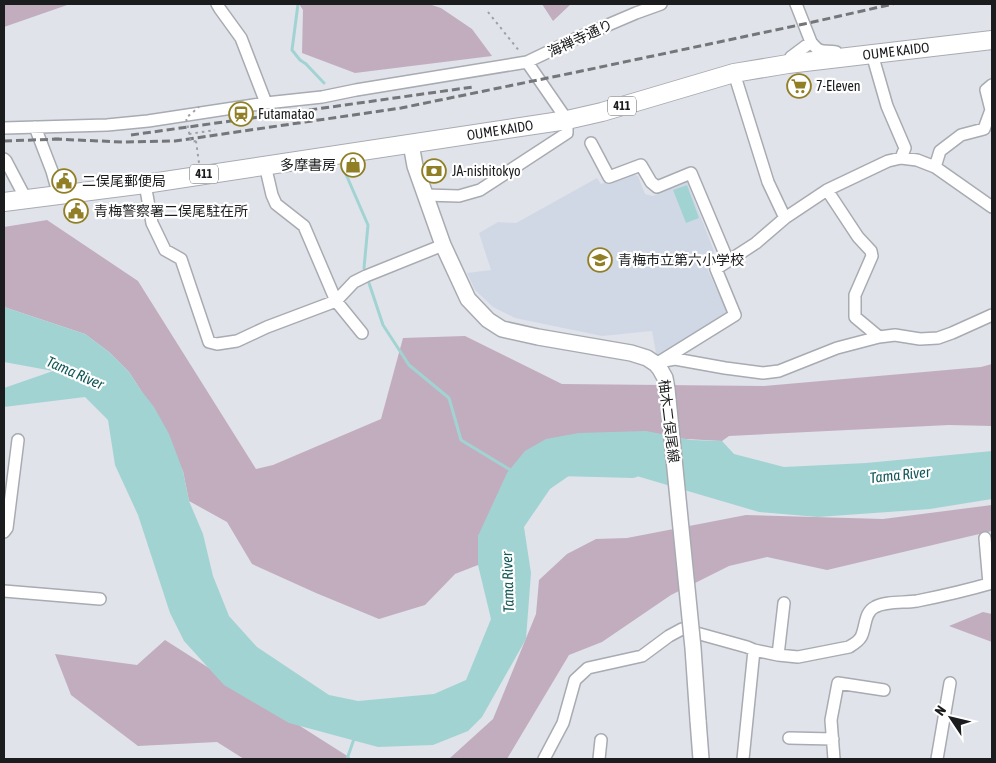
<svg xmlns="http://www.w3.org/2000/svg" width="996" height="763" viewBox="0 0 996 763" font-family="'Asap Condensed','Noto Sans JP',sans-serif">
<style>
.built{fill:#d1d8e5}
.green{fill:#c2adbf}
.water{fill:#a2d3d3}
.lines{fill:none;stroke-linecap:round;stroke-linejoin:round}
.stream{stroke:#a2d3d3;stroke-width:3}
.river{stroke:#a2d3d3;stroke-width:18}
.minor-casing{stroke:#a8abb1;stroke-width:14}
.major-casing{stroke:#a8abb1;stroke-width:18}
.highway-casing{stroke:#a8abb1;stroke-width:20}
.path{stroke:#9da0a5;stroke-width:2;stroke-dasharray:2.5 4;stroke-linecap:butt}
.minor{stroke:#fff;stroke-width:11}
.major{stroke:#fff;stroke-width:15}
.highway{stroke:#fff;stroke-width:18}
.rail{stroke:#74767a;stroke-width:3;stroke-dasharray:8 4;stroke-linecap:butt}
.major-bridge-casing{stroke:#a8abb1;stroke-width:18;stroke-linecap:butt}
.path-bridge{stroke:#9da0a5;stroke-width:2;stroke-dasharray:2.5 4;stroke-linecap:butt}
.major-bridge{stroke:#fff;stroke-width:15}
.labels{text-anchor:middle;stroke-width:4.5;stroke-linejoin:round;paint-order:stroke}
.shield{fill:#fff;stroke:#5f6062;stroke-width:1}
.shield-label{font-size:12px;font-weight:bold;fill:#1b1c1e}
.street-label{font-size:14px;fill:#1b1c1e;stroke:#fff}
.poi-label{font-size:14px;fill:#1b1c1e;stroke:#fff;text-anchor:start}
.water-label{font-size:15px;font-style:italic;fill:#135758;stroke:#fff}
</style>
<rect width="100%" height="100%" fill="#e0e3ea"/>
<path class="built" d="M629,173l9,3 7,18 8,2 33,-17 28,72 -6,20 19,41 -70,46 -5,-27 -50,5 -87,-18 -22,-11 -18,-17 -8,-17 24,-3 -12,-37 19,-11 18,1 81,-45 4,6z"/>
<path class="green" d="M4,4h66l-66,23z
M299,4h130l12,4 31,21 20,27 -137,17 -53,-20 1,-43z
M542,4h29l-18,17z
M47,220l91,61 118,188 17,-4 108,-46 22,-81 62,-2 97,48 202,2 217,-19 11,-3v62l-43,-1 -220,11 -7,5 -143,-8 -101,103v29l-23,9 -30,31 -46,14 -63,-26 -64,-29 -25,-42 -38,-21 -6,-30 -43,-82 -11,-17 -20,-20 -24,-18 -81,-27v-80z
M992,505v26l-165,39 -60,-13 -38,9 -58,29 -69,47 -33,13 -62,104h-61l4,-1 43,-39 43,-105 3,-34 28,-26 29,-15 31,-1 119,-23 137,4z
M983,612l9,2v28l-43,-16z
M165,640l187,119h-108l-27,-17 -79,4 -67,-51 -16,-41 82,11z"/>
<path class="water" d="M687,185l12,33 -13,5 -13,-33z
M4,307l81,27 24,18 20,20 11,17 14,18 15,27 14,37 6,30 14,33 10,42 16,40 28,31 72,48 29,6 76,-7 32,-14 25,-61 -13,-54v-29l29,-63 18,-22 21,-12 33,-6 67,-2 45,9 31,1 12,13 50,13 82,-4 126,-12v48l-62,10 -112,8 -59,-5 -170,-50 -39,27 -26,38 7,46 -5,66 -44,78 -14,14 -35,14 -55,2 -89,-24 -65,-38 -40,-44 -14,-28 -32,-98 -23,-50 -7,-45 -23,-23 -81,10v-19l49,-17 -49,-9z"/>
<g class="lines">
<path class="stream" d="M298,4l-6,46 8,10 6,4 18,19
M343,163l2,9 23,53 -4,43
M369,283l14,42 26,40 40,33 12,42 51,31
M347,759l8,-23"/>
<path class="river" d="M557,467l76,2"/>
<g class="minor-casing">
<path id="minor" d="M217,4l3,5 21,29 25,65
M811,42c9,12 11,8 25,10l3,6
M872,54l15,52 18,42 -4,10
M788,64l3,-7 20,-15 -15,-38
M734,73l34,109 17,36
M35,127l17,44 7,25
M4,128l103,-3 41,-4 118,-18 56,-6 34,-7 171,-28 48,-23 61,-26 25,-9
M591,143l18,34 32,-12 10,17 6,5 34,-14 37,88
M4,159l2,2 20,38
M265,165l7,30 4,9 28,22 32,75 26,32
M935,167l5,-16 21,-16 23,-6 7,-19 -5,-20 6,-5
M145,184l7,39 13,27 16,9 28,83 8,2 20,-3 30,-14 69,-26 18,-19 12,-6 77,-31
M827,190l31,47 13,14 1,5 -17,39v22l24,20
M425,195l34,1 21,-6 87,-57v-13l-40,-58
M664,361l11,-2 50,9 38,5 16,-2 58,-23 42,-11 16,-2 25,4 18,-1 14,-5 40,-18
M656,364l79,-49 -19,-46 40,-26 29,-25 42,-28 61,-29 13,-3 16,2 18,7 57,40
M4,532l3,-4 11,-88
M985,538l4,46
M4,591l96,8
M778,655l6,-52
M789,738l44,1
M544,759l19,-36 12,-43 13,-12 54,-12 27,-20 13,-7 65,18 7,3 24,5 20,2 51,-10c5,-3 9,-5 12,-10 5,-9 3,-25 14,-30 11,-6 29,-4 42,-6 25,-5 51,-11 75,-18
M599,759l2,-19
M743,759l11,-109
M834,759l-3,-39 7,-37 46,7
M937,759l13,-76"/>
</g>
<g class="major-casing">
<path id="major" d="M411,144l4,22 28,79 25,54 20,21 14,9 36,8 93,16 16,5 9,6 4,5 5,9 2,11
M698,720l3,39"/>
</g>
<g class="highway-casing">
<path id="highway" d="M4,202l141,-18 422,-64 35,-8 132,-39 54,-9 204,-24"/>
</g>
<path class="path" d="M488,12l32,40
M189,134l26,-4
M196,141l3,22"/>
<use href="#minor" class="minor"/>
<use href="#major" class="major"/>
<use href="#highway" class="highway"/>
<path class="rail" d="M131,135l342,-48
M54,139l68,3 53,-1 226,-33 176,-36 227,-48 89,-20
M4,141l55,-2"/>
<g class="major-bridge-casing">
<path id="major-bridge" d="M667,389l26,259 5,72"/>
</g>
<path class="path-bridge" d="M196,141l-5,1 -5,-24 13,-11"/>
<use href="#major-bridge" class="major-bridge"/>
</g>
<defs>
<g id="supermarket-ring" transform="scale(1.25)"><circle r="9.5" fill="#fff" stroke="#917f26" stroke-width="1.5"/><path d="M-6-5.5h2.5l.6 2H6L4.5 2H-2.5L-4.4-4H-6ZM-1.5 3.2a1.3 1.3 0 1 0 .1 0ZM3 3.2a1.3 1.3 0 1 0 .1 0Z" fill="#917f26"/></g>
<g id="station-ring" transform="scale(1.25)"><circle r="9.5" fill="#fff" stroke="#917f26" stroke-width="1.5"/><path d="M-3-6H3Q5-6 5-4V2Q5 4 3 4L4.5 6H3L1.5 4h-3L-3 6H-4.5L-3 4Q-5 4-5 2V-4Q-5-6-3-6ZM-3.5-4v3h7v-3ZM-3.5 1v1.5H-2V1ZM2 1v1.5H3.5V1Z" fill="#917f26"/></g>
<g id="shop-ring" transform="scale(1.25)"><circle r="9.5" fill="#fff" stroke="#917f26" stroke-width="1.5"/><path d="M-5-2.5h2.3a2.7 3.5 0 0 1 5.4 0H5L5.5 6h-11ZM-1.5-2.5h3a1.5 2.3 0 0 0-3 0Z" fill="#917f26"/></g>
<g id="bank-ring" transform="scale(1.25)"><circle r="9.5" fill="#fff" stroke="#917f26" stroke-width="1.5"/><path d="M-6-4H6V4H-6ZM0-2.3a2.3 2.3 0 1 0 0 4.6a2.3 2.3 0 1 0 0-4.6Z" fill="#917f26"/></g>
<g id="civic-ring" transform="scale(1.25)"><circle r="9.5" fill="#fff" stroke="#917f26" stroke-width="1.5"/><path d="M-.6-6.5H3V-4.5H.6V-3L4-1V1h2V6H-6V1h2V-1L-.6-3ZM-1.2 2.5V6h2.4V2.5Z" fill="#917f26"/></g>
<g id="school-ring" transform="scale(1.25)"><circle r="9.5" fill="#fff" stroke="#917f26" stroke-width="1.5"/><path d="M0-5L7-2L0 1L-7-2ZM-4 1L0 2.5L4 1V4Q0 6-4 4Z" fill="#917f26"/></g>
</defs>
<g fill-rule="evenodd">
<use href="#supermarket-ring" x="799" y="86"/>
<use href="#station-ring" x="241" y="114"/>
<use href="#shop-ring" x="353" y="165"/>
<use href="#bank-ring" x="434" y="171"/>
<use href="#civic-ring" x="64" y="181"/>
<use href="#civic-ring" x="76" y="211"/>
<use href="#school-ring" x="600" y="260"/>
</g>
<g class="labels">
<g class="shield">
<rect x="608" y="96.5" width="28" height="19" rx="4"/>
<rect x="190" y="164.5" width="28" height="19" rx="4"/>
</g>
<g class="shield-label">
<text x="622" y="110">411</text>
<text x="204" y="178">411</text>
</g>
<g class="street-label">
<text transform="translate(580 38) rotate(-25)" y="5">海禅寺通り</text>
<text transform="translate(896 51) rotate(-7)" y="5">OUME KAIDO</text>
<text transform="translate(500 130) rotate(-9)" y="5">OUME KAIDO</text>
<text transform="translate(669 421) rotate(83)" y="5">柚木二俣尾線</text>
</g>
<g class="poi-label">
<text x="816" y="91">7-Eleven</text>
<text x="258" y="119">Futamatao</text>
<text x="336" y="170" text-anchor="end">多摩書房</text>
<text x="452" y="176">JA-nishitokyo</text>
<text x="82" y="186">二俣尾郵便局</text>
<text x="94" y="216">青梅警察署二俣尾駐在所</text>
<text x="618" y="265">青梅市立第六小学校</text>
</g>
<g class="water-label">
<text transform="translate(75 373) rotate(24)" y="5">Tama River</text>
<text transform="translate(900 475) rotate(-6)" y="5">Tama River</text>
<text transform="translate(508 582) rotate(-92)" y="5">Tama River</text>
</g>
</g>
<rect width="996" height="763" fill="none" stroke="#1b1c1e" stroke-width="10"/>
<g transform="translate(951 718) rotate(305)" stroke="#ffffff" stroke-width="4" paint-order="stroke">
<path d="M0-4L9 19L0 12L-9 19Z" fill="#1b1c1e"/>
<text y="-8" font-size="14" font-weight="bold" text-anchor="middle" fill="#1b1c1e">N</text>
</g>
</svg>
